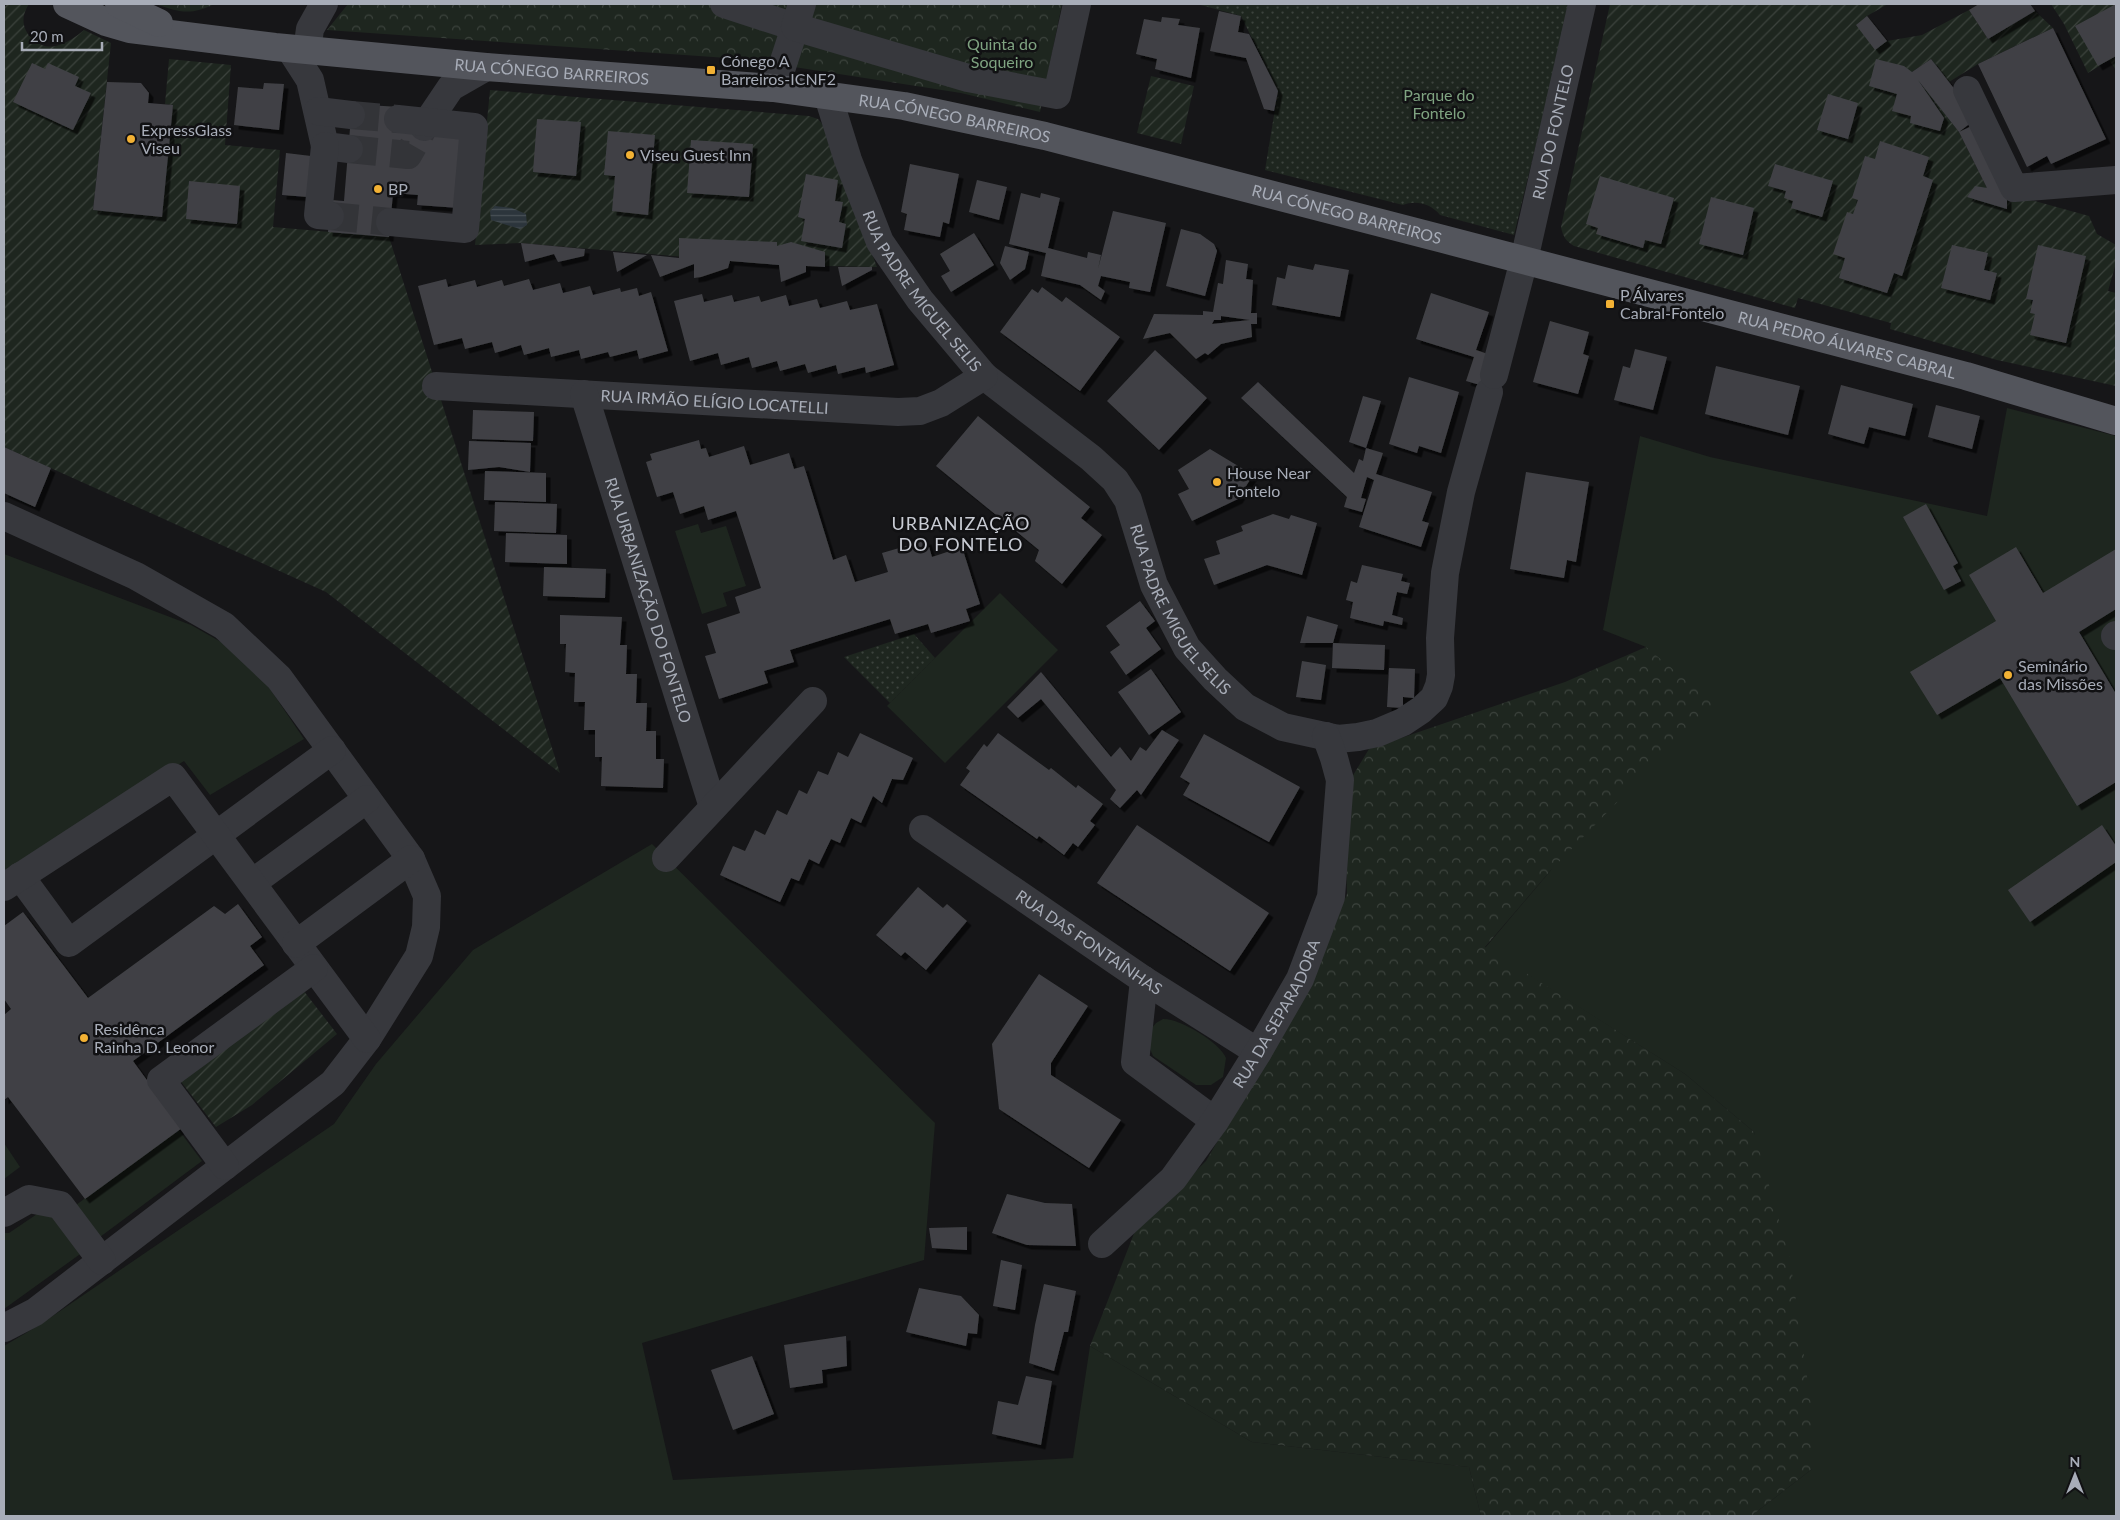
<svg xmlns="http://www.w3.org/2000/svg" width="2120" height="1520" viewBox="0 0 2120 1520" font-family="Lato,sans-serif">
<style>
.grass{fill:#1e261f}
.forest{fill:url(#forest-crowns)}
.park{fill:url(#park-dots)}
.garden{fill:url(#garden-furrows)}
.water{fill:url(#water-rules)}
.building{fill:#404145;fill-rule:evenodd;filter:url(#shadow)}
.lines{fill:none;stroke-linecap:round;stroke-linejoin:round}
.minor-tunnel{stroke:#333438;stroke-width:28;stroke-dasharray:28 14;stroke-linecap:butt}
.minor{stroke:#37383d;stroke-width:28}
.major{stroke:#53555c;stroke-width:28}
.poi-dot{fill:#f2b134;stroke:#111113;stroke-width:2}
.labels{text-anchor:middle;stroke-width:5;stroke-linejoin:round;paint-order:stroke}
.park-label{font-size:16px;fill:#7fa381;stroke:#111113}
.poi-label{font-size:16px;fill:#a8adb8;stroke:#111113;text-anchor:start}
.street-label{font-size:16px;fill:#a8adb8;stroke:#111113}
.neighbourhood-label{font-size:18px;letter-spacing:1px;fill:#c9ccd4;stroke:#111113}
</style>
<defs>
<pattern id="forest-crowns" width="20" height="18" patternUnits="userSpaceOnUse" patternTransform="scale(1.25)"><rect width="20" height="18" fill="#1e261f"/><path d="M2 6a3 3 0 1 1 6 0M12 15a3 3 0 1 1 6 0" fill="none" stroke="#3c433d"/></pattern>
<pattern id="park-dots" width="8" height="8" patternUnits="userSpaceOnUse" patternTransform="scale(1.25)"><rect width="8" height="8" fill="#1e261f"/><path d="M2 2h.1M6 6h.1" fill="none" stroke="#3c433d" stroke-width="1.8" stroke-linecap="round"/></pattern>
<pattern id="garden-furrows" width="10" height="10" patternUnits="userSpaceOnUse" patternTransform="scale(1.25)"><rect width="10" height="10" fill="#1e261f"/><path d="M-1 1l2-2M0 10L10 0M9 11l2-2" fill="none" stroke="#3c433d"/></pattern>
<pattern id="water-rules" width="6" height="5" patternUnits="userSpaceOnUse" patternTransform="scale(1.25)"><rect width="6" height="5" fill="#2c353c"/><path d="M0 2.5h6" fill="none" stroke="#485056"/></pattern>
<filter id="shadow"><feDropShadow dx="4.5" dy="4.5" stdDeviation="0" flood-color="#0009"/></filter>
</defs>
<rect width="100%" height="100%" fill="#161618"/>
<path class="grass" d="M2007,408l109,28v1080h-365l61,-47 -58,-337 -69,-58 -200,-126 66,-78 95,-223 -43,-17 37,-194 70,21 277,59z
M698,524l3,9 25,-7 20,60 -23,7 4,13 -25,8 -27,-83z
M4,554l187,71 37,21 40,40 36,53 -94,56 -26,-34 -180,115z
M1000,593l58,57 -113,113 -58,-57z
M652,844l283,279 -11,137 -282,83 31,137 400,-22 17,-112 162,96 217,25 12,49h-1477v-170l37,-22 293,-200 42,-60 97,-114z
M1163,1019c16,-1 58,24 63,39l-3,19 -12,8h-15l-43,-29 -5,-12 3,-15 5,-6z
M178,1129l24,32 -102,76 -24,-32z
M4,1143l16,24 -16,12z
M40,1212h17l26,40 -79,57v-76h5z"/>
<path class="forest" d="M156,4h58c-23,12 -36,8 -58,0z
M348,4h714l-22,108 -79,-19 -219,-34 -415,-29z
M1646,647l68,56 -163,167 -66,77 200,127 69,58 36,127 22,152v58l-61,47h-270l-12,-49 -217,-25 -162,-96 45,-115 71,-70 102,-175 39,-92 -2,-54 7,-63 17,-28 196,-67z"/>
<path class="park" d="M1197,4h373l-56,231 -74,-20c-9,-11 -24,-15 -37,-10l-138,-35 13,-79 -37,-75z
M914,634l21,24 -45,45 -46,-46z"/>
<path class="garden" d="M7,4h22c-2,3 -4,7 -5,11 -4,18 15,35 32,31 11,-3 20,-9 28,-16l27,13 -18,167 69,7 11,-112 -8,-1 4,-45 62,6 -6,80 55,5 -7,77 116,10 171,536 -234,-181 -322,-145v-439z
M1610,4h278l-21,12 20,25 35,-6 47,-25 19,29 47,-28 18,17 -75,36 -29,18 -18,-23 -19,13 47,60 28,56 102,28 8,18 19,11v18l-8,28 8,2v93l-119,-26 -107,-31 1,-6 -93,-25 -3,10 -221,-62c-8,-5 -11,-9 -13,-19z
M2051,4h65v66l-7,-10 -21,13 -24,-49z
M1151,76l43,10 -13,58 -44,-11z
M490,90l319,26 9,3 5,6 54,142 -98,-2 -258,-22 -46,2z
M300,986l37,48 -85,71 -36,22 -37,-48z"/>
<path class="water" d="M495,206l17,2 14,6 1,11 -7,4 -29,-9 -1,-9z"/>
<path class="building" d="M1979,4h51l5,7 -47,28 -19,-29z
M2116,4v52l-18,10 -23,-40z
M1219,11l22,5 -3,16 11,2 29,57 -4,20 -10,-2 -18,-51 -36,-7z
M1867,16l20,25 -12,9 -19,-25z
M1162,17l18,2 -2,6 22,3 -9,50 -36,-9 2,-10 -21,-5 8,-35 17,3z
M2053,28l53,111 -55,25 -4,-8 -20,11 -49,-103z
M1876,59l28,7 8,6 19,-13 46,59 -18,14 -41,-52 26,38 -4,13 -30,-8 1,-7 -19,-5 5,-17 -28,-8z
M32,63l13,6 3,-6 31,14 -4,9 16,7 -18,37 -60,-28z
M107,82l34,1 8,10 -1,10 25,2 -11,112 -69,-7z
M264,83l20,1 -5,46 -45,-5 4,-38 25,2z
M1828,94l30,9 -10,36 -31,-9z
M352,104l47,3 66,32 -6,69 -42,-3 1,-10 -25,-2 -4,44 -61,-5 3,-32 13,1z
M537,119l44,3 -5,54 -43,-4z
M1978,123l29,70v16l-40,-12 8,-11 12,2 -28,-56z
M608,131l47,4 -7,80 -36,-4 3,-35 -11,-1z
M691,140l62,4 -4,53 -62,-4z
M1880,141l49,16 -6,19 10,4 -31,96 -8,-3 -7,20 -48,-15 6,-20 -12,-4 14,-42 6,2 5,-14 -6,-2 13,-42 10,3z
M286,153l25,3 -3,41 -26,-2z
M910,164l49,10 -10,50 -6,-2 -3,15 -36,-7 3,-16 -6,-2z
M1775,164l58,17 -11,36 -31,-9 2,-7 -9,-3 2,-7 -18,-5z
M806,174l32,6 -3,21 8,1 -4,20 7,2 -4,24 -41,-7 4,-22 -7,-2z
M1600,176l74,22 -13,46 -16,-4 -2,8 -47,-14 2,-6 -12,-4z
M977,180l30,7 -8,33 -30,-8z
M189,181l51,5 -3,38 -51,-5z
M1021,193l19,5 1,-5 19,5 -12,50 39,10 1,-6 13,3 -3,14 15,-58 53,12 -16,69 -21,-4 1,-6 -29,-6 -3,10 7,5 -4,9 -21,-15 -39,-9 5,-23 -37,-9z
M1711,197l43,11 -11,47 -44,-11z
M1181,229l19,5 14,10 3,7 -12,45 -39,-10z
M974,233l20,32 -43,27 -10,-16 9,-5 -10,-17z
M679,238l98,4v4l14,-4 34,10v15l-19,-1v6l-25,10 -2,-17 -49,-4 -2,7 -27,9 -7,1v-14l-34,13 -9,-22 28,3z
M521,243l64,6 -1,7 -26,6 -4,-8 -29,8z
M1952,245l36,8 -4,17 13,3 -7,27 -49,-12z
M2038,245l48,11 -20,87 -36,-8 5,-21 -5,-1 3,-13 -7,-1z
M1005,246l24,6 -4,17 -15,11 -10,-17z
M613,252l34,3 -30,17z
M1226,260l22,4 -2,15 7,1 -2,33h6v11h-6l1,13 -31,7 -13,11 -3,-2 -9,6 -26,-26 -27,6 11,-25 49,1v-4l10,1 5,-29 5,1zM1221,316l29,4 -38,4 2,-4h7z
M1315,264l34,6 -9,47 -68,-12 5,-28 8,2 3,-14 25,5z
M838,267h34v3l-30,16z
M446,279l2,8 27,-7 2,7 25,-7 2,6 25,-7 4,11 27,-7 3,10 27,-7 3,9 27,-7 1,4 16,-4 2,8 12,-4 17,59 -29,8 -2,-9 -27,7 -2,-5 -27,7 -2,-9 -28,7 -2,-9 -25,7 -3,-10 -26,8 -3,-11 -27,7 -3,-11 -28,7 -16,-59z
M1042,287l20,15 4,-5 54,40 -40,54 -80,-59 32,-43 6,4z
M1431,293l58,19 -13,38 15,5 -11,30 -14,-4 8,-24 -58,-18z
M702,294l2,8 28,-7 2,7 25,-6 2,6 25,-7 3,11 28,-7 3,9 27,-7 3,9 27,-6 17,61 -28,8 -1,-6 -27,7 -2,-9 -28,8 -3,-9 -25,7 -3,-10 -25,7 -3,-11 -28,8 -3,-12 -28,8 -16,-60z
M1550,321l39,11 -6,22 6,2 -11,38 -45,-12z
M1635,349l32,8 -14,53 -39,-10 9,-34 7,2z
M1155,350l52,48 -48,52 -52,-49z
M1716,366l84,20 -12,49 -83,-21z
M1409,377l50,15 -18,61 -22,-7 -2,7 -28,-9z
M1258,382l96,91 5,-14 4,2 3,-13 17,5 -7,21 56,18 -10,29 7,2 -8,24 -62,-20 15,-47 -7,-3 -6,21 5,1 -4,13 -18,-5 3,-10 -106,-99z
M1841,385l72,19 -8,32 -36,-9 -5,17 -36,-10z
M1363,396l18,5 -15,47 -17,-6z
M1936,405l44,11 -8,33 -44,-12z
M473,410l61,2 -1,29 -61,-2z
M978,416l112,91 -9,11 21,17 -40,49 -27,-23 4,-11 -103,-84z
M699,440l2,9 5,-1 3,9 35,-11 6,19 39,-12 5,16 10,-3 29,94 13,-5 9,27 33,-10 -6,-19 45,-13 5,17 30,-10 18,57 -14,5 4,12 -39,12 -3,-9 -33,10 -5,-15 -100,31 4,12 -30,9 4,12 -49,16 -14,-43 11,-3 -9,-29 33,-11 -5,-16 26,-9 -25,-77 -28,9 -4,-14 -24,8 -7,-22 -16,5 -11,-35 6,-2 -2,-6z
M469,441l62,2 -1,29 -31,-5 -31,3z
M4,447l47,21 -16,39 -31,-14z
M1210,449l43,26 -15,24 -46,22 -14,-27 11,-5 -11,-19z
M485,471l61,2v29l-62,-2z
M1526,472l63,10 -13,80 -9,-2 -3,18 -54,-9z
M495,502l62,2 -1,29 -62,-2z
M1926,504l32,59 -5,3 8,15 -17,9 -41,-73z
M1273,514l16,5 2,-4 26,8 -15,52 -35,-10 -53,20 -10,-26 16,-5 -4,-13 27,-10 -2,-5z
M506,533l61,2v29l-62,-2z
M2016,547l27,46 73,-44v60l-37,23 37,62v88l-39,24 -77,-128 -63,37 -27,-43 86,-51 -27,-46z
M1362,565l41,9 -2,7 9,2 -3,11 -10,-2 -5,23 11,3 -1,7 -18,-4 -1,5 -33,-8 3,-16 -7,-2 5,-19 6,2z
M544,567l62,2 -1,29 -62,-2z
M1140,601l15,20 -9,7 15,21 -35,26 -16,-23 10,-7 -14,-19z
M560,615l62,2 -2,28h7l-1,29h11l-1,29h11l-1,28h10v28h8l-1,29 -62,-2 1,-29h-7v-27h-11l1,-28h-11l1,-29 -10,-1 1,-28h-6z
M1307,616l31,9 -5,18 52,2 -1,25 -52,-2 1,-25h-33z
M1302,661l24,4 -5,35 -25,-3z
M1389,668l26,1 -1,29 -11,-1v11l-16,-1z
M1151,669l30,43 -32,23 -31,-43z
M1041,672l70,85 9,-10 11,14 9,-14 6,4 16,-21 17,10 -38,55 -4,-5 -17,18 -10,-9 6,-9 -75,-91 -23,19 -11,-11z
M860,733l53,25 -10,22 -11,-1 -10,24 -9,-7 -12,27 -10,-5 -11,25 -9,-4 -12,25 -10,-5 -10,22 -8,-3 -11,24 -60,-27 13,-29 12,5 10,-21 10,5 12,-25 10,5 12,-25 8,4 11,-23 10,4 10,-23 10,5z
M998,733l51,37 2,-2 25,20 2,-3 25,19 -13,17 5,4 -17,22 -5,-4 -9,12 -25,-19 -2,3 -77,-54 10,-14 -4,-3 18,-24 3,3z
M1204,734l96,53 -31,55 -86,-47 7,-12 -10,-6z
M1137,825l132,88 -39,58 -133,-88z
M2102,825l14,21v16l-86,60 -22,-32z
M918,887l25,21 4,-4 20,17 -41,49 -21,-18 -4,4 -25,-21z
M238,904l24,33 -12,9 14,19 -131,96 49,67 -97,71 -77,-102 -4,3v-85l7,-6 -7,-10v-73l19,-14 65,86 126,-92 11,8z
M1039,974l49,32 -37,57v12l70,45 -32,48 -90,-59 -7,-65z
M1007,1194l38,9 27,1 4,42 -49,-1 -35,-12z
M967,1227v23l-35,-2 -3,-20z
M1001,1260l21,5 -7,45 -22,-4z
M1044,1284l32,7 -8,41h-4l-10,39 -25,-8 6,-38z
M919,1288l42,8 18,19 -2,19 -9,-1 -2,13 -60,-14z
M846,1336l1,30 -25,4 1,13 -33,5 -6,-43z
M752,1356l22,58 -41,16 -22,-60z
M1026,1376l26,5 -11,64 -49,-11 6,-33 20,4z"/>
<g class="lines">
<path class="minor-tunnel" d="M351,115l47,4
M349,149l59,6 16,-28
M330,216l60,6"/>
<g class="minor">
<path d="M724,4l71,23 -13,40 -9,21"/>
<path d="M802,4l-7,23 173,51 89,17 20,-91"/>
<path d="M290,49l20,31 15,66 24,3"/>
<path d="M307,51l3,-22 14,-25"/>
<path d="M1967,90l47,98 102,-8"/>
<path id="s1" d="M828,96l20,64 32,82 40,58 64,76 107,82 24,22 13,20 26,85 33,63 28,31 30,28 38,20 55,12 20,-2 19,-4 26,-11 18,-12 13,-12 5,-12 2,-11 -1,-37 5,-65 16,-81 28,-100"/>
<path d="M318,111l33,4"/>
<path d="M424,127l27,-40 35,-20"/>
<path d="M325,146l-7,69 12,1"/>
<path d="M390,222l75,7 9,-102 -76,-8"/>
<path id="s2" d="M1494,375l30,-115 58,-256"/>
<path id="s3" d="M436,386l462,26 22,-1 21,-8 43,-27"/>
<path id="s4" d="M584,394l129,413"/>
<path d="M4,516l132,60 88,50 55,52 132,181 16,37 -1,31 -7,29 -52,83 -34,44 -298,229 -31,16"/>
<path d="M2115,636l1,-1"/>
<path id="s5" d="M923,829l221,151 114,72"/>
<path d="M666,858l147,-157"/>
<path d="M20,876l49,67 263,-193"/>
<path d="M252,883l115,-84"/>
<path d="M4,887l169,-110 194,262"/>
<path d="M296,944l115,-85"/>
<path d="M1144,980l-9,82 80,59"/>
<path d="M225,1166l-64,-86 153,-112"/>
<path d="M4,1213l25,-14 31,6 42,56"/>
<path id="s6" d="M1102,1244l71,-65 42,-58 43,-69 42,-73 31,-82 9,-117 -6,-22 -8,-22"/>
</g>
<g class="major">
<path id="s7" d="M67,4l39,18 24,7 145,18 211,20 287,21 131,18 141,30 398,103 523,137 150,45"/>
<path d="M119,4l40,19"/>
</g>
</g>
<g class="poi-dot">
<rect x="706" y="65" width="10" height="10" rx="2.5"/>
<circle cx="131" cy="139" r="5"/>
<circle cx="630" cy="155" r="5"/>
<circle cx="378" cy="189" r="5"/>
<rect x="1605" y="299" width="10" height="10" rx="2.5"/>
<circle cx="1217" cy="482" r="5"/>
<circle cx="2008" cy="675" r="5"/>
<circle cx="84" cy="1038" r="5"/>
</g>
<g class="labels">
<g class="park-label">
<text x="1002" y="50">Quinta do<tspan x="1002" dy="18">Soqueiro</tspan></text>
<text x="1439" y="101">Parque do<tspan x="1439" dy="18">Fontelo</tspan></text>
</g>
<g class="poi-label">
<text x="721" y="67">Cónego A<tspan x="721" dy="18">Barreiros-ICNF2</tspan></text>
<text x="141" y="136">ExpressGlass<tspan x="141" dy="18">Viseu</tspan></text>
<text x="640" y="161">Viseu Guest Inn</text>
<text x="388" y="195">BP</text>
<text x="1620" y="301">P Álvares<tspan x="1620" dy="18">Cabral-Fontelo</tspan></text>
<text x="1227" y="479">House Near<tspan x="1227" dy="18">Fontelo</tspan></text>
<text x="2018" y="672">Seminário<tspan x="2018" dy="18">das Missões</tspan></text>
<text x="94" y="1035">Residênca<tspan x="94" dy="18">Rainha D. Leonor</tspan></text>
</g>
<g class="street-label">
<text dy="6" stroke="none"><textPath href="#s7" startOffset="492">RUA CÓNEGO BARREIROS</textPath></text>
<text dy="6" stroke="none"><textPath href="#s7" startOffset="898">RUA CÓNEGO BARREIROS</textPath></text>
<text dy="6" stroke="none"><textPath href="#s2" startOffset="250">RUA DO FONTELO</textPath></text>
<text dy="6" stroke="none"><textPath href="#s7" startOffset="1302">RUA CÓNEGO BARREIROS</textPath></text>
<text dy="6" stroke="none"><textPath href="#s1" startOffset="219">RUA PADRE MIGUEL SELIS</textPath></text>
<text dy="6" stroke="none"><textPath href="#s7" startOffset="1819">RUA PEDRO ÁLVARES CABRAL</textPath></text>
<text dy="6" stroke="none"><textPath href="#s3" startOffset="279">RUA IRMÃO ELÍGIO LOCATELLI</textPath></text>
<text dy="6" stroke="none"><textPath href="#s4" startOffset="216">RUA URBANIZAÇÃO DO FONTELO</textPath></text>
<text dy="6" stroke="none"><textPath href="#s1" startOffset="639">RUA PADRE MIGUEL SELIS</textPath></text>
<text dy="6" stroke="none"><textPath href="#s5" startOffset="201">RUA DAS FONTAÍNHAS</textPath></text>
<text dy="6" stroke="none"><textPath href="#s6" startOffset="292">RUA DA SEPARADORA</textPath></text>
</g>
<g class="neighbourhood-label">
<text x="961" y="530">URBANIZAÇÃO<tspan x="961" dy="21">DO FONTELO</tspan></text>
</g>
</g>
<rect width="2120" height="1520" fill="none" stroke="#a8adb8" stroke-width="10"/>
<g transform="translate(2075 1475)" stroke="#111113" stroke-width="4" paint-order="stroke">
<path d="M0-4L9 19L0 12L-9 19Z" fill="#a8adb8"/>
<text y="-8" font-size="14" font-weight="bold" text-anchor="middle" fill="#a8adb8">N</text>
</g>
<path d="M22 42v8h80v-8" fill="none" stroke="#a8adb8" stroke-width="2.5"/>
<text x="30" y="42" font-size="15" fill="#a8adb8" stroke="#111113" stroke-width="4" paint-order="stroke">20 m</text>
</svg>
